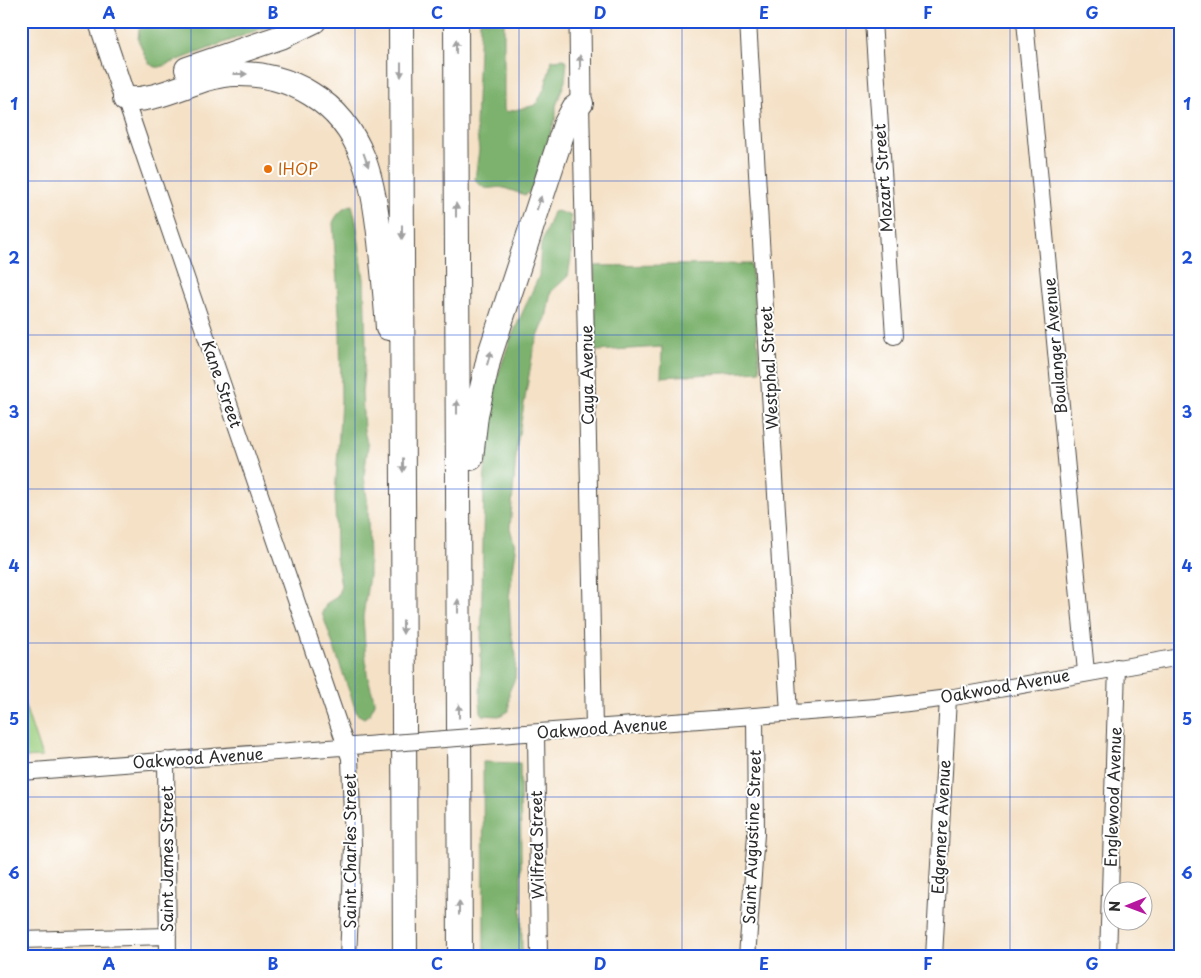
<svg xmlns="http://www.w3.org/2000/svg" width="1201" height="978" viewBox="0 0 1201 978" font-family="'Playpen Sans',sans-serif">
<style>
.green{fill:#9ccf80;stroke:#647d56}
.forest{fill:#7db26e;stroke:#546e4c}
.lines{fill:none;stroke-linecap:round;stroke-linejoin:round}
.minor-casing{stroke:#494642;stroke-width:18}
.major-casing{stroke:#494642;stroke-width:23}
.highway-casing{stroke:#494642;stroke-width:26}
.minor{stroke:#fff;stroke-width:16}
.major{stroke:#fff;stroke-width:21}
.highway{stroke:#fff;stroke-width:24}
.minor-bridge-casing{stroke:#494642;stroke-width:18;stroke-linecap:butt}
.minor-bridge{stroke:#fff;stroke-width:16}
.oneway{fill:#a0a0a0}
.grid{fill:none;stroke:#1d4ed8;stroke-width:1;stroke-opacity:0.55}
.food-dot{fill:#e8710a;stroke:#fff;stroke-width:2}
.labels{text-anchor:middle;stroke-width:4;stroke-linejoin:round;paint-order:stroke}
.food-label{font-size:16px;fill:#c56008;stroke:#fff;text-anchor:start}
.street-label{font-size:16px;fill:#2b2b2b;stroke:#fff}
.neatline{fill:none;stroke:#1d4ed8;stroke-width:2}
.grid-label{font-size:16px;text-anchor:middle;font-weight:bold;fill:#1d4ed8}
</style>
<rect width="100%" height="100%" fill="#fff"/>
<filter id="ink" filterUnits="userSpaceOnUse"><feTurbulence type="fractalNoise" baseFrequency=".02" numOctaves="2"/><feDisplacementMap in="SourceGraphic" scale="10" xChannelSelector="R" yChannelSelector="G"/><feConvolveMatrix kernelMatrix="1 2 1 2 8 2 1 2 1" color-interpolation-filters="sRGB"/></filter>
<filter id="wash" filterUnits="userSpaceOnUse"><feTurbulence type="fractalNoise" baseFrequency=".0096" numOctaves="4" result="noise"/><feDisplacementMap in="SourceGraphic" scale="20" xChannelSelector="R" yChannelSelector="G"/><feGaussianBlur stdDeviation="1.12" result="paint"/><feColorMatrix in="noise" values="0 0 0 0 0 0 0 0 0 0 0 0 0 0 0 0 0 1.4 0 .05"/><feComposite in="paint" operator="in"/></filter>
<g filter="url(#wash)">
<rect width="100%" height="100%" fill="#f4e1c6"/>
<path class="green" d="M21,694l21,63 -21,1z"/>
<path class="forest" d="M184,21h98l-122,46c-14,2 -16,-17 -22,-27l1,-11c15,-6 30,-2 45,-8z
M480,21h24v88l2,3 30,-7 9,-18 7,-27 12,-1 3,3 -2,19 -9,25v11l-25,74 -6,4c-7,-2 -14,-5 -21,-7 -13,-3 -17,7 -29,-9l4,-29 -3,-24z
M352,205l4,16 8,58 2,68 -4,46 2,38 4,15 -4,30 4,30 1,69 -6,42 4,57 8,29 -5,11 -6,4 -7,-4 -35,-101 5,-10 10,-6 4,-12 -5,-27 -1,-62 6,-95 -1,-74 -7,-104c2,-7 11,-17 19,-18z
M557,211l14,5v42l-3,18 -17,16 -5,26 -12,28 -17,99 -7,83 6,22 -7,48 2,35 5,22 -1,23 -6,14v19l-10,5 -16,-1 -2,-3 -1,-12 4,-215 7,-89 19,-56 29,-64 2,-32 12,-32z
M751,264l9,107 -99,6 1,-30 -66,4 -2,-85z
M483,762l37,1 2,194h-38z"/>
</g>
<g filter="url(#ink)">
<g class="lines">
<g class="minor-casing">
<path id="minor" d="M748,21l41,693
M873,21l21,315
M1025,21l61,651
M125,99l225,659 3,88 -5,111
M581,103l13,625
M536,733l3,224
M484,736l392,-29 72,-9 232,-41
M166,760l2,197
M21,772l358,-28
M21,940l147,-4
M747,957l9,-123 -1,-117
M934,957l14,-259
M1108,957l9,-290"/>
</g>
<g class="major-casing">
<path id="major" d="M99,21l26,78
M580,21l1,82"/>
</g>
<g class="highway-casing">
<path id="highway" d="M401,21l4,936
M456,21l4,936
M187,69l94,-32 33,-16
M125,99c38,3 72,-24 110,-25 26,-1 54,6 76,20 54,33 62,89 69,147 3,29 6,58 8,87
M471,458l5,-43 13,-58 76,-232 9,-17 7,-5"/>
</g>
<use href="#minor" class="minor"/>
<use href="#major" class="major"/>
<use href="#highway" class="highway"/>
<g class="minor-bridge-casing">
<path id="minor-bridge" d="M379,744l105,-8"/>
</g>
<use href="#minor-bridge" class="minor-bridge"/>
</g>
<defs><path id="oneway-solid" d="M-6-.8H1V-3.2L6.5 0L1 3.2V.8H-6Z" transform="scale(1.25)"/></defs>
<g class="oneway">
<use href="#oneway-solid" transform="translate(456 47) rotate(-89)"/>
<use href="#oneway-solid" transform="translate(580 62) rotate(-91)"/>
<use href="#oneway-solid" transform="translate(401 70) rotate(90)"/>
<use href="#oneway-solid" transform="translate(240 74)"/>
<use href="#oneway-solid" transform="translate(366 160) rotate(70)"/>
<use href="#oneway-solid" transform="translate(539 203) rotate(-72)"/>
<use href="#oneway-solid" transform="translate(456 210) rotate(-90)"/>
<use href="#oneway-solid" transform="translate(402 232) rotate(90)"/>
<use href="#oneway-solid" transform="translate(489 358) rotate(-74)"/>
<use href="#oneway-solid" transform="translate(457 407) rotate(-90)"/>
<use href="#oneway-solid" transform="translate(403 465) rotate(90)"/>
<use href="#oneway-solid" transform="translate(458 606) rotate(-90)"/>
<use href="#oneway-solid" transform="translate(403 627) rotate(90)"/>
<use href="#oneway-solid" transform="translate(459 711) rotate(-90)"/>
<use href="#oneway-solid" transform="translate(459 908) rotate(-90)"/>
</g>
</g>
<path class="grid" d="M191,21v936M355,21v936M519,21v936M682,21v936M846,21v936M1010,21v936M21,181h1159M21,335h1159M21,489h1159M21,643h1159M21,797h1159"/>
<circle class="food-dot" cx="268" cy="169" r="5"/>
<g class="labels">
<g class="food-label">
<text x="278" y="175">IHOP</text>
</g>
<g class="street-label">
<text transform="translate(883 178) rotate(-94)" y="6">Mozart Street</text>
<text transform="translate(1055 346) rotate(-95)" y="6">Boulanger Avenue</text>
<text transform="translate(769 368) rotate(-93)" y="6">Westphal Street</text>
<text transform="translate(587 375) rotate(-91)" y="6">Caya Avenue</text>
<text transform="translate(222 384) rotate(71)" y="6">Kane Street</text>
<text transform="translate(1005 686) rotate(-10)" y="6">Oakwood Avenue</text>
<text transform="translate(602 728) rotate(-4)" y="6">Oakwood Avenue</text>
<text transform="translate(198 758) rotate(-4)" y="6">Oakwood Avenue</text>
<text transform="translate(1113 797) rotate(-88)" y="6">Englewood Avenue</text>
<text transform="translate(941 827) rotate(-87)" y="6">Edgemere Avenue</text>
<text transform="translate(752 837) rotate(-88)" y="6">Saint Augustine Street</text>
<text transform="translate(537 845) rotate(-91)" y="6">Wilfred Street</text>
<text transform="translate(350 851) rotate(-90)" y="6">Saint Charles Street</text>
<text transform="translate(167 859) rotate(-90)" y="6">Saint James Street</text>
</g>
</g>
<rect width="1201" height="978" fill="none" stroke="#fff" stroke-width="55"/>
<g transform="translate(1128 906) rotate(269)"><circle r="24" fill="#ffffff" stroke="#aaaaaa"/>
<path d="M0-4L9 19L0 12L-9 19Z" fill="#b5179e"/>
<text y="-8" font-size="14" font-weight="bold" text-anchor="middle" fill="#2b2b2b">N</text>
</g>
<rect x="28" y="28" width="1146" height="922" class="neatline"/>
<g class="grid-label">
<text x="109" y="19">A</text>
<text x="273" y="19">B</text>
<text x="437" y="19">C</text>
<text x="600" y="19">D</text>
<text x="764" y="19">E</text>
<text x="928" y="19">F</text>
<text x="1092" y="19">G</text>
<text x="14" y="110">1</text>
<text x="1187" y="110">1</text>
<text x="14" y="264">2</text>
<text x="1187" y="264">2</text>
<text x="14" y="418">3</text>
<text x="1187" y="418">3</text>
<text x="14" y="572">4</text>
<text x="1187" y="572">4</text>
<text x="14" y="725">5</text>
<text x="1187" y="725">5</text>
<text x="14" y="879">6</text>
<text x="1187" y="879">6</text>
<text x="109" y="970">A</text>
<text x="273" y="970">B</text>
<text x="437" y="970">C</text>
<text x="600" y="970">D</text>
<text x="764" y="970">E</text>
<text x="928" y="970">F</text>
<text x="1092" y="970">G</text>
</g>
</svg>
